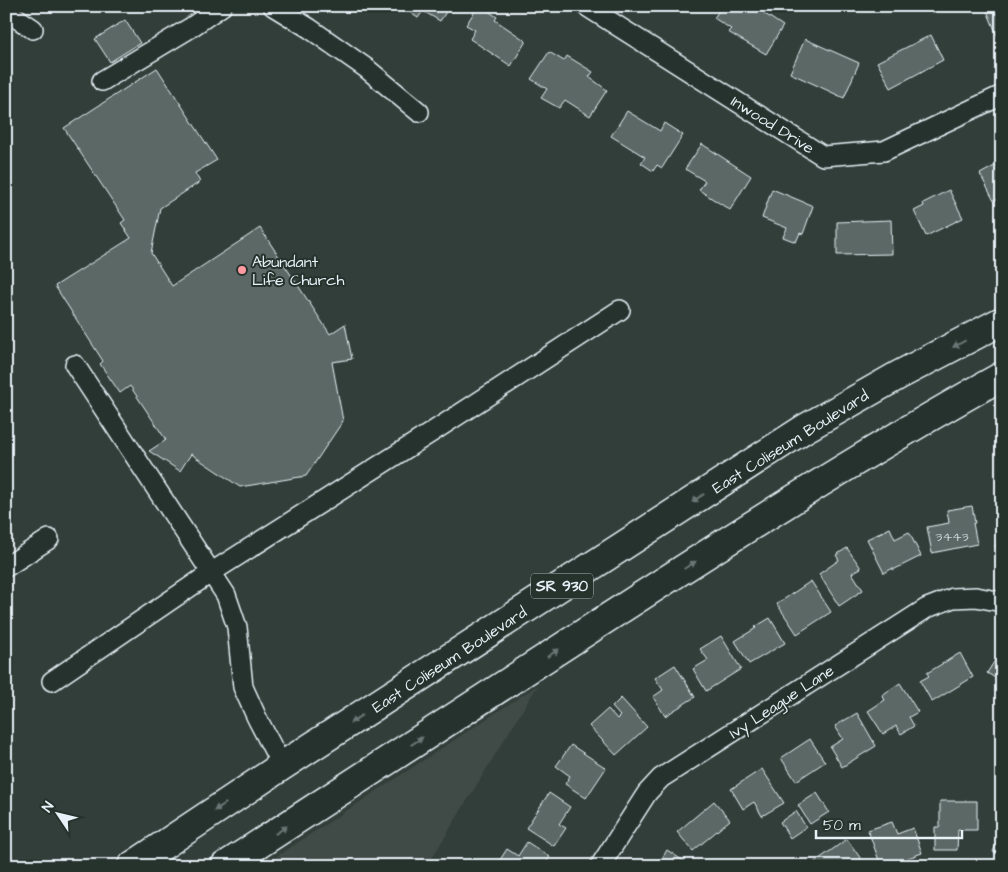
<svg xmlns="http://www.w3.org/2000/svg" width="1008" height="872" viewBox="0 0 1008 872" font-family="'Architects Daughter',sans-serif">
<style>
.built{fill:#3f4b46}
.building{fill:#5c6865;stroke:#e8f1f8}
.lines{fill:none;stroke-linecap:round;stroke-linejoin:round}
.minor-casing{stroke:#e8f1f8;stroke-width:22}
.highway-casing{stroke:#e8f1f8;stroke-width:31}
.minor{stroke:#26332d;stroke-width:19}
.highway{stroke:#26332d;stroke-width:28}
.oneway{fill:#6a7674}
.poi-dot{fill:#ff9aa2;stroke:#26332d;stroke-width:2}
.labels{text-anchor:middle;stroke-width:4;stroke-linejoin:round;paint-order:stroke}
.number-label{font-size:14px;fill:#c5cfd3}
.shield{fill:#26332d;stroke:#aeb8bb;stroke-width:1}
.shield-label{font-size:15px;font-weight:bold;fill:#e8f1f8}
.street-label{font-size:16px;fill:#e8f1f8;stroke:#26332d}
.poi-label{font-size:16px;fill:#e8f1f8;stroke:#26332d;text-anchor:start}
</style>
<rect width="100%" height="100%" fill="#323e39"/>
<filter id="ink" filterUnits="userSpaceOnUse"><feTurbulence type="fractalNoise" baseFrequency=".02" numOctaves="2"/><feDisplacementMap in="SourceGraphic" scale="10" xChannelSelector="R" yChannelSelector="G"/><feConvolveMatrix kernelMatrix="1 2 1 2 8 2 1 2 1" color-interpolation-filters="sRGB"/></filter>
<g filter="url(#ink)">
<path class="built" d="M538,685l-111,181h-165l136,-89z"/>
<path class="building" d="M409,6h41l-10,15 -17,-10 -5,7 -12,-8z
M478,6h3l16,11 -2,3 31,21 -15,25 -41,-27 5,-9 -9,-5z
M722,6h31l30,20 -17,28 -38,-22 3,-3 -17,-11z
M985,6h17v41z
M125,20l15,23 -30,19 -15,-23z
M931,35l12,25 -52,28 -14,-26z
M805,39l54,24 -15,35 -54,-25z
M549,52l15,9 3,-5 26,16 -4,5 18,13 -17,26 -25,-16 -6,8 -18,-10 6,-9 -16,-10z
M157,68l60,92 -22,13 5,9 -40,26 -9,45 21,33 88,-58 70,106 15,-10 7,35 -20,3 11,59 -37,55 -66,11 -49,-33 -11,17 -31,-20 17,-11 -36,-54 -10,7 -20,-29 3,-3 -48,-75 76,-48 -10,-15 4,-3 -61,-92z
M627,111l33,20 4,-8 19,12 -21,33 -5,-3 -4,6 -12,-8 4,-6 -34,-21z
M702,144l49,32 -21,34 -31,-20 6,-9 -20,-12z
M1002,162v34l-8,5 -14,-27z
M772,189l41,17 -10,28 -3,-1 -4,9 -13,-5 4,-9 -25,-10z
M949,190l14,28 -37,18 -12,-25 10,-5 -1,-3z
M891,220l1,34 -55,1v-33z
M972,506l3,17h-2l4,21 -45,9 -5,-26 22,-4 -2,-13z
M1002,524v25l-7,-2z
M890,528l5,11 14,-7 12,24 -28,14v-2l-9,5 -17,-34z
M847,548l14,20 -9,5 11,17 -24,16 -20,-32 20,-14 -3,-5z
M811,581l20,31 -34,22 -20,-30z
M770,618l15,25 -36,21 -14,-23 21,-13 -1,-1z
M721,636l20,33 -35,22 -13,-22 15,-9 -8,-11z
M1001,651l1,1v30l-15,-9z
M960,653l13,24 -41,25 -12,-21 9,-5 -2,-3z
M675,665l20,32 -30,19 -12,-19 10,-7 -8,-12z
M900,683l18,29 -9,5 5,9 -13,8 -5,-8 -13,8 -15,-23 17,-11 -3,-5z
M621,698l26,29 -31,28 -27,-29 19,-17 9,10 3,-3 -8,-9z
M857,713l19,33 -34,21 -12,-20 13,-8 -8,-13z
M810,739l15,23 -29,19 -15,-23z
M571,745l35,23 -20,30 -21,-14 5,-8 -14,-10z
M762,769l22,34 -22,13 -8,-14 -11,7 -12,-20z
M549,793l21,14 -11,17 7,4 -12,18 -28,-18z
M817,793l12,19 -19,12 -12,-19z
M714,801l16,19 -37,31 -16,-19z
M940,801h37v29h-19l-1,20h-22v-23h5z
M796,811l10,16 -16,11 -10,-16z
M892,822l5,12 16,-6 9,25 -36,13h-5l-13,-36z
M1002,830v26l-9,-4z
M847,839l14,20 -10,7h-37l-2,-2z
M527,842l23,15 -6,9h-48l11,-17 11,7z
M667,850l24,16h-36l1,-3 2,2z"/>
<g class="lines">
<g class="minor-casing">
<path id="minor" d="M273,6l36,22 57,40 53,44
M586,6l237,150 61,-5 118,-56
M6,11l27,18
M102,81l88,-53 32,-22
M75,365l151,230 11,32 6,60 14,31 25,48
M6,567l43,-28
M52,681l160,-109 220,-140 188,-122
M600,866l47,-73 14,-15 266,-170 26,-10 23,-1 26,5"/>
</g>
<g class="highway-casing">
<path id="highway" d="M132,866l150,-100 522,-337 95,-54 103,-54
M225,866c119,-77 238,-154 356,-231 139,-90 277,-179 421,-259"/>
</g>
<use href="#minor" class="minor"/>
<use href="#highway" class="highway"/>
</g>
<defs><path id="oneway-solid" d="M-6-.8H1V-3.2L6.5 0L1 3.2V.8H-6Z" transform="scale(1.25)"/></defs>
<g class="oneway">
<use href="#oneway-solid" transform="translate(959 344) rotate(152)"/>
<use href="#oneway-solid" transform="translate(698 498) rotate(147)"/>
<use href="#oneway-solid" transform="translate(690 565) rotate(-32)"/>
<use href="#oneway-solid" transform="translate(553 653) rotate(-33)"/>
<use href="#oneway-solid" transform="translate(356 719) rotate(147)"/>
<use href="#oneway-solid" transform="translate(417 741) rotate(-33)"/>
<use href="#oneway-solid" transform="translate(220 807) rotate(147)"/>
<use href="#oneway-solid" transform="translate(281 830) rotate(-33)"/>
</g>
</g>
<circle class="poi-dot" cx="242" cy="270" r="5"/>
<g class="labels">
<g class="number-label">
<text x="952" y="541">3443</text>
</g>
<rect class="shield" x="531" y="573.5" width="62" height="25" rx="4"/>
<g class="shield-label">
<text x="562" y="591">SR 930</text>
</g>
<g class="street-label">
<text transform="translate(773 124) rotate(32)" y="6">Inwood Drive</text>
<text transform="translate(790 441) rotate(-32)" y="6">East Coliseum Boulevard</text>
<text transform="translate(449 659) rotate(-33)" y="6">East Coliseum Boulevard</text>
<text transform="translate(781 701) rotate(-33)" y="6">Ivy League Lane</text>
</g>
<g class="poi-label">
<text x="252" y="267">Abundant<tspan x="252" dy="18">Life Church</tspan></text>
</g>
</g>
<rect width="1008" height="872" fill="none" stroke="#26332d" stroke-width="25"/>
<rect x="12" y="12" width="983" height="847" fill="none" stroke="#e8f1f8" stroke-width="2" filter="url(#ink)"/>
<g transform="translate(58 814) rotate(305)" stroke="#26332d" stroke-width="4" paint-order="stroke">
<path d="M0-4L9 19L0 12L-9 19Z" fill="#e8f1f8"/>
<text y="-8" font-size="14" font-weight="bold" text-anchor="middle" fill="#e8f1f8">N</text>
</g>
<path d="M816 830v8h146v-8" fill="none" stroke="#e8f1f8" stroke-width="2.5"/>
<text x="823" y="830" font-size="15" fill="#e8f1f8" stroke="#26332d" stroke-width="4" paint-order="stroke">50 m</text>
</svg>
